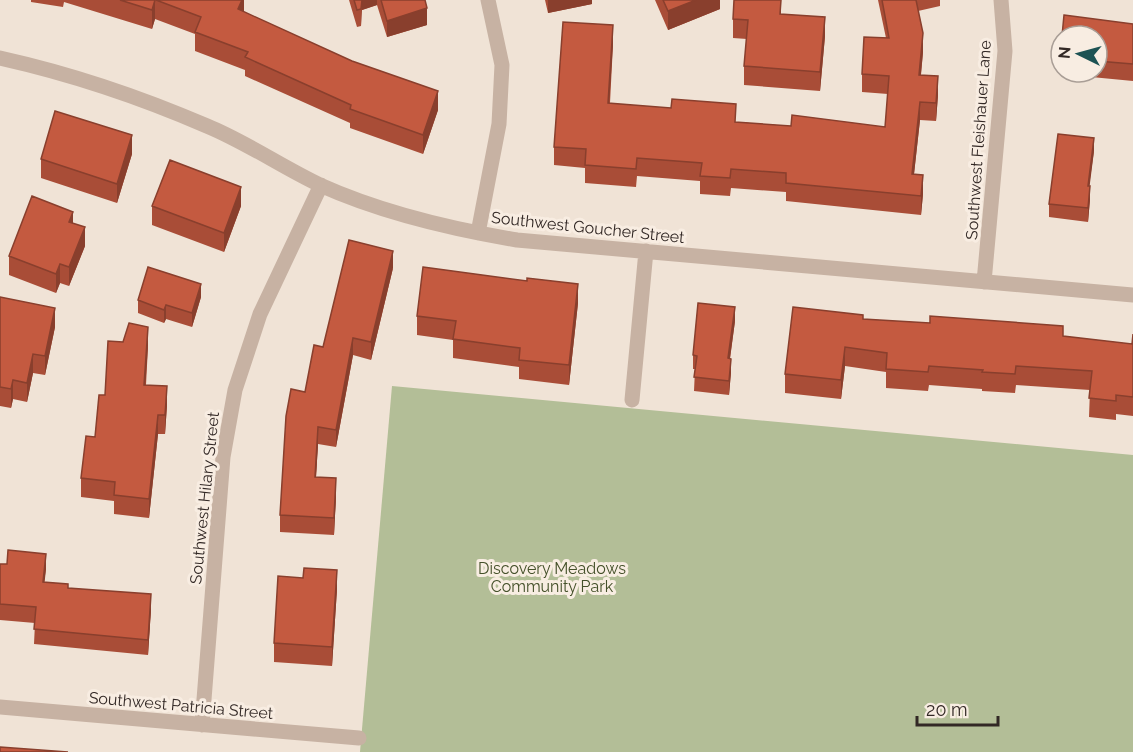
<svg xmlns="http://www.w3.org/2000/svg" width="1133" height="752" viewBox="0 0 1133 752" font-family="Raleway,sans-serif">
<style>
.green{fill:#b3be97}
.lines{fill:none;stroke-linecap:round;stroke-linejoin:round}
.street{stroke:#c7b2a3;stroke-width:15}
.wall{fill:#a94d37}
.shaded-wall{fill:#893f2d}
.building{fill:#c45a40;stroke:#893f2d;stroke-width:1.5}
.labels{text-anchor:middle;stroke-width:6;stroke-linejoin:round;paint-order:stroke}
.street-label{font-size:16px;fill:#322825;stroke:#f8ede2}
.park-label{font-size:16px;fill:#445029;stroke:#f8ede2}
</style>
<rect width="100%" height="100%" fill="#f0e3d6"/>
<path class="green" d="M392,386l741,69v297h-773z"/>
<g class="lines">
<path class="street" d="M0,58c72,16 140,39 207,68 39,16 75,41 113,59 62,28 131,44 197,55l616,55
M478,233l21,-109 3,-59 -14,-65
M984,282l21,-231 -4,-51
M632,400l14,-149
M0,707l359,31
M202,725l21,-268 12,-67 25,-76 61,-129"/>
</g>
<path class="wall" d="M31,0h213v12l194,98 -15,44 -73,-26v-5l-105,-47v-6l-50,-19v-17l-40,-15 -3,10 -88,-27 -1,5 -32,-5z
M349,0h76l2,25 -40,12 -10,-32 -15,5 -1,16 -4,1z
M545,0h47v4l-44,9z
M655,0h65v9l-52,21z
M781,0v14l44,22 -5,55 -76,-6v-19l3,-27 -14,-1v-19z
M878,0h62v6l-22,5 5,41 -2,23 17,20 -2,26 -16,-1 -6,54 9,20 -2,21 -135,-14v-9l-55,-4 -1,8 -30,-2v-13l-63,-5 -1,11 -51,-4v-15l-31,-3v-18l59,-103 -3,59 126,19 55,4 94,1 3,-33 -26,-2v-18l24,-36z
M1133,24v57l-73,-7 1,-27v25h36v-36z
M1094,151l-5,35 1,13 -2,23 -39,-5v-13z
M132,154l-15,49 -76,-25v-19z
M152,206h89l-17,46 -72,-27z
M73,223l12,23 -16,40 -9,-3 -4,10 -47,-18v-19z
M393,268l-22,92 -18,-5 -17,92 -18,-3 -2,33 20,19 -2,39 -54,-3v-17l43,-168z
M0,297l55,30 -10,48 -12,-2 -6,29 -14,-3 -2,9 -11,-2z
M201,297l-9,30 -26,-8 -2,4 -26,-10v-13z
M578,303l-9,82 -50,-6v-12l-66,-9v-18l-36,-5v-19z
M863,319l200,17 69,8 1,-10v82l-17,-2v6l-27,-3 1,-27 -74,-5 -1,8 -33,-2v-2l-53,-4 -1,6 -42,-3v-16l-41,-6 -4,33 -56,-6v-19z
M735,321l-5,38 1,13 -2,23 -35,-4 1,-22h-2v-14z
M148,346l-2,39 21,20 -2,29h-7l-9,84 -35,-4v-13l-33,-4v-19l14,-41z
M0,564l46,5 -2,13 107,27 -3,46 -114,-11 1,-21 -35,-3z
M337,589l-5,77 -58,-4v-19z"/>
<path class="shaded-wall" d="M155,0v19l-3,10v-19z
M242,0h2v13l-6,-4z
M362,0h15v5l-15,5 -1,16z
M548,0h44v4l-44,9z
M696,0h24v9l-52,21v-19z
M427,8v17l-40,12v-16z
M825,17v19l-5,55v-19z
M613,25v19l-5,77v-18z
M923,33v19l-4,41v-18z
M938,76v19l-2,26v-18z
M438,91v19l-15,44v-19z
M920,102v18l-8,72v-18z
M132,135v19l-15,49v-19z
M1094,138v13l-6,48v-13z
M923,175v19l-2,21v-19z
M1090,186v13l-2,23v-14z
M241,187v19l-17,46v-19z
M73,212v19l-4,-9z
M85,227v19l-16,40v-19z
M393,251v17l-22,92v-18z
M60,264v19l-4,10v-19z
M201,284v13l-9,30v-14z
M578,284v19l-9,82v-20z
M166,305v14l-2,4v-13z
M735,307v14l-7,51v-14z
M55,308v19l-10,48v-19z
M148,327v19l-4,58v-19z
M353,338v17l-17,92v-17z
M845,347v19l-4,33v-19z
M33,354v19l-6,29v-19z
M731,359v13l-2,23v-14z
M13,380v19l-2,9v-19z
M167,386v19l-2,29v-19z
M158,415v19l-9,84v-19z
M318,427v17l-3,50v-17z
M336,478v18l-2,39v-17z
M46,554v15l-3,28v-15z
M337,570v19l-5,77v-19z
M151,594v15l-3,46v-15z"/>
<path class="building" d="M120,0h35l-3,10z
M156,0h86l-4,9 114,52 86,30 -15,44 -73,-26 1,-4 -106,-48 3,-5 -53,-20 6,-15z
M354,0h8l-1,9 -4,1z
M381,0h44l2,8 -40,13z
M663,0h33l-28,11z
M734,0h47l-1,14 45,3 -5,55 -76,-6 4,-46 -15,-1z
M882,0h34l7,33 -4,42 19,1 -2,27 -16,-1 -8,72 11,1 -2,21 -135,-13v-10l-55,-4 -1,9 -30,-2 2,-13 -65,-5 -1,11 -51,-4 1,-16 -32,-2 9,-125 50,3 -5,78 63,5 1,-9 64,5 -1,18 56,4 1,-11 93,12 4,-51 -27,-2 2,-37 25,1z
M1064,15l69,9v40l-36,-3v-25h-35z
M55,111l77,24 -15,49 -76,-25z
M1058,134l36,4 -6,48h2l-2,22 -39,-4z
M170,160l71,27 -17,46 -72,-27z
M32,196l41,16 -4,10 16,5 -16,40 -9,-3 -4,10 -47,-18z
M349,240l44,11 -22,91 -18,-4 -17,92 -18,-3 -3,50 21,1 -2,40 -54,-3 6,-99 5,-27 14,3 9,-47 9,2z
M148,267l53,17 -9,29 -26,-8 -2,5 -26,-10z
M423,267l104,14v-3l51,6 -9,81 -50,-5 1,-12 -67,-9 3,-18 -39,-5z
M0,297l55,11 -10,48 -12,-2 -6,29 -14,-3 -2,9 -11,-2z
M698,303l37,4 -7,51 3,1 -2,22 -35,-4 3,-21 -4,-1z
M793,307l70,8v4l67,4v-7l133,10v10l69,8 1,-10v63l-17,-2v6l-27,-3 3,-27 -76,-5 -1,8 -33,-2 1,-2 -54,-4 -1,6 -42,-3 1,-16 -42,-6 -4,33 -56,-6z
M129,323l19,4 -4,58 23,1 -2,29h-7l-9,84 -35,-4 1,-13 -34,-4 5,-42 9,1 4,-42h6l3,-54 15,1z
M8,550l38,4 -3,28 25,2v4l83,6 -3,46 -114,-11 2,-22 -36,-3v-40h7z
M304,568l33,2 -5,77 -58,-4 4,-67 25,2z
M0,747l68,5h-68z"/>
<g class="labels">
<g class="street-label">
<text transform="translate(978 140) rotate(-86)" y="6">Southwest Fleishauer Lane</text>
<text transform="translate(588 227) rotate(6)" y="6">Southwest Goucher Street</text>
<text transform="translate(204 498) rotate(-84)" y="6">Southwest Hilary Street</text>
<text transform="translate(181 705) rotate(5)" y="6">Southwest Patricia Street</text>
</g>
<g class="park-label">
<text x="552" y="574">Discovery Meadows<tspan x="552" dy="18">Community Park</tspan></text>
</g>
</g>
<g transform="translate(1079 54) rotate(275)"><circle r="28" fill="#f8ede2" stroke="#a99e96" stroke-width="1.5"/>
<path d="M0-4.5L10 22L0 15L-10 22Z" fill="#1c5253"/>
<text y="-9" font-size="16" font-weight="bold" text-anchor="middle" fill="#322825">N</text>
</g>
<path d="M917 716v9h81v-9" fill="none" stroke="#322825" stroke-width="3"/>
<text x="926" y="716" font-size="18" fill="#322825" stroke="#f8ede2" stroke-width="4.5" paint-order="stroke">20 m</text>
</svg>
